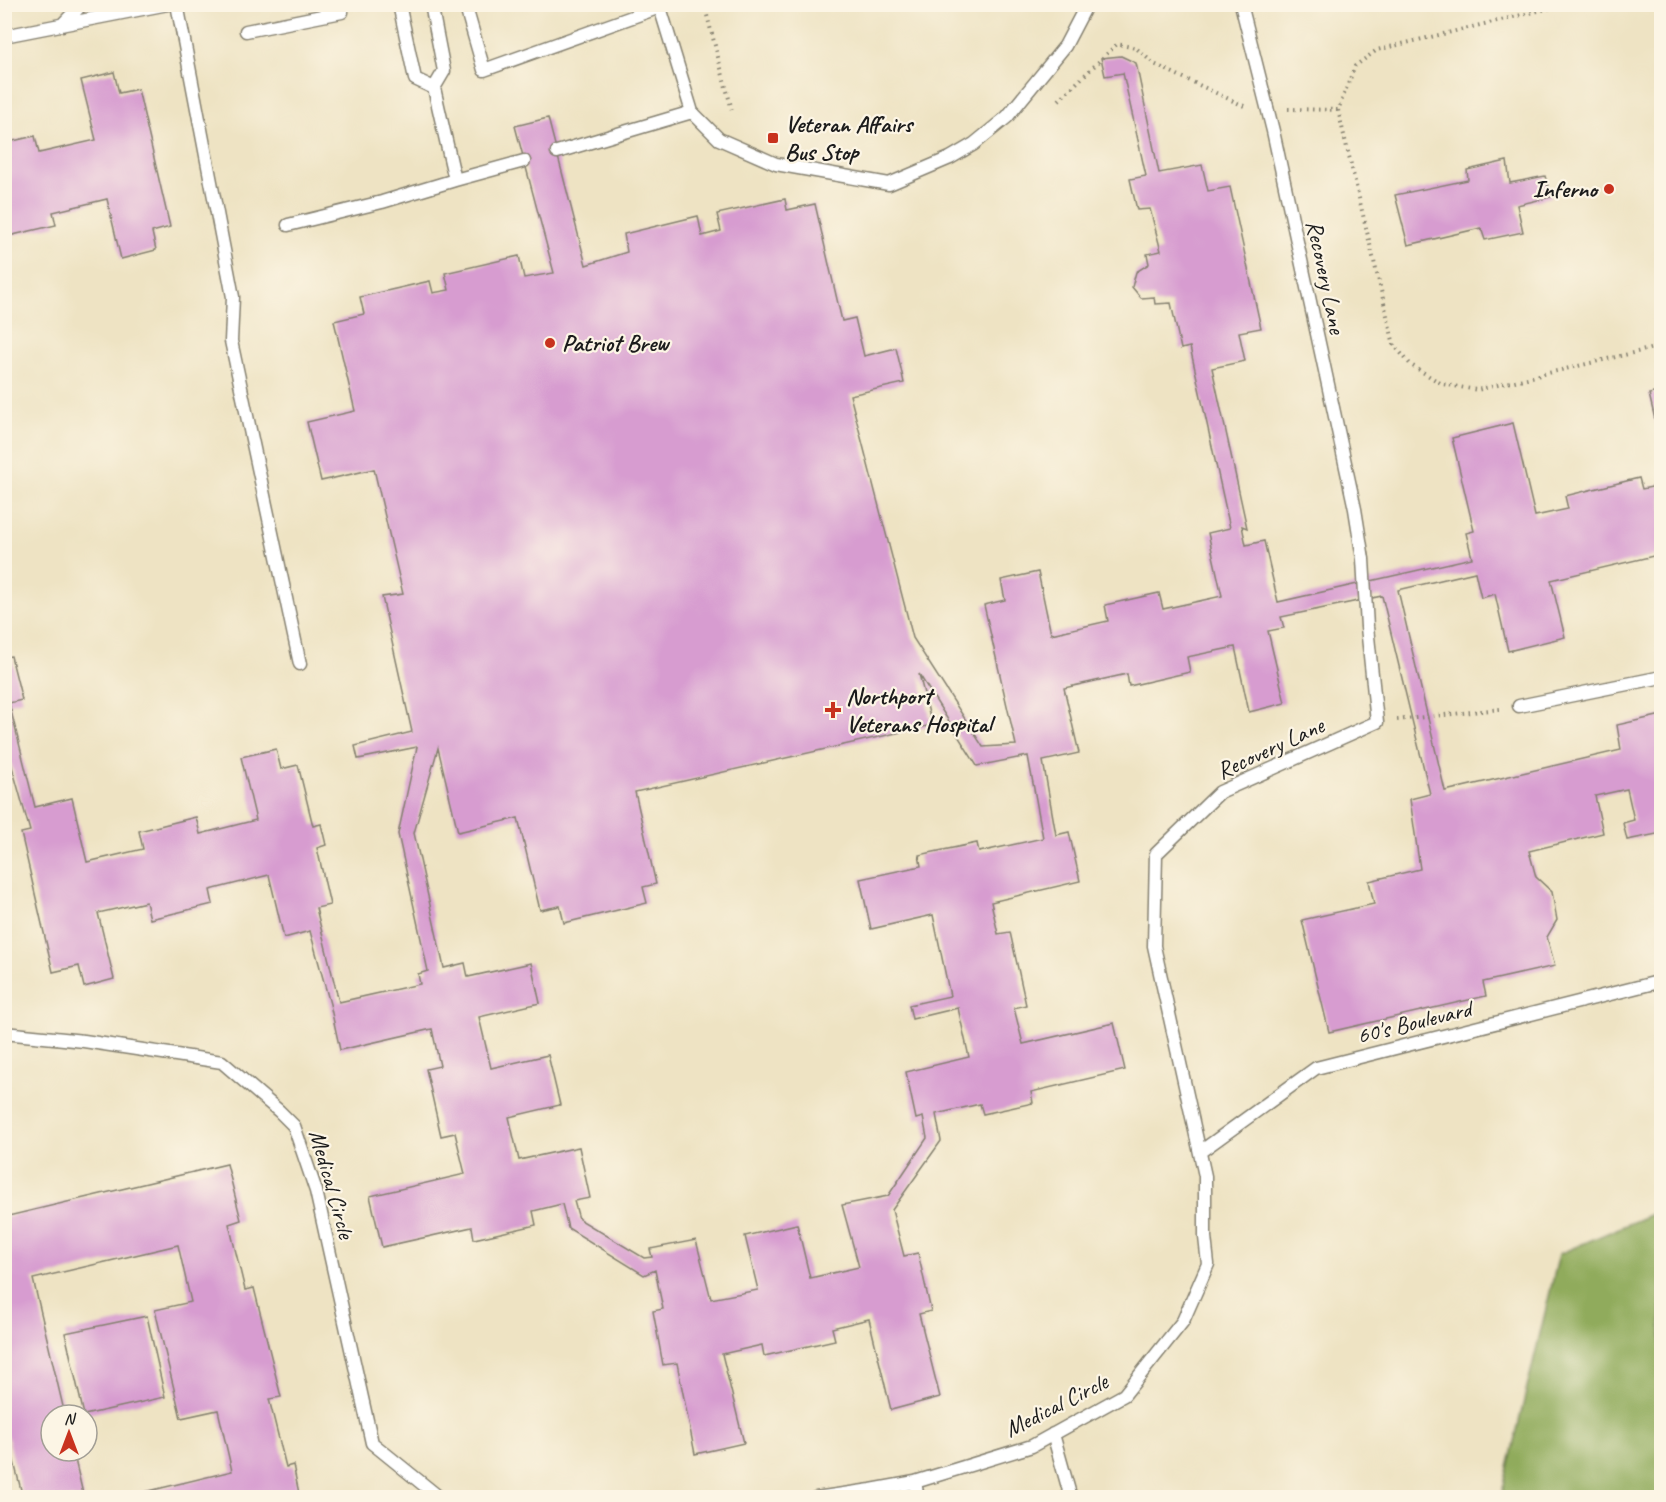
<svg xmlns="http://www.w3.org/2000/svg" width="1666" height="1502" viewBox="0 0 1666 1502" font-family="Caveat,sans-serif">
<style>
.forest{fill:#90ab5c;stroke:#56643c;stroke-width:1.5}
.building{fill:#d79cd0;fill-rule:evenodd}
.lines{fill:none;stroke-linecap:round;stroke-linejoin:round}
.service-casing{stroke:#858070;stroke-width:15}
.path{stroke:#858070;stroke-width:4;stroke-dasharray:1.5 4.5;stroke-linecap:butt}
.service{stroke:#fff;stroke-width:12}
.poi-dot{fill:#c8321e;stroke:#fcf5e5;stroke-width:2}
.labels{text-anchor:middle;stroke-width:4.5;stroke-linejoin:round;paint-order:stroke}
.poi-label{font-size:24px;font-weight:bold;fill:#1c1c1c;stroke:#fcf5e5;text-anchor:start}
.street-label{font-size:24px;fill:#1c1c1c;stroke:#fcf5e5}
</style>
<rect width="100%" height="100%" fill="#fcf5e5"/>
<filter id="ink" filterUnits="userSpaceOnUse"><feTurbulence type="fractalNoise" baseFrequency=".0167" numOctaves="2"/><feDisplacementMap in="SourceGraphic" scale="12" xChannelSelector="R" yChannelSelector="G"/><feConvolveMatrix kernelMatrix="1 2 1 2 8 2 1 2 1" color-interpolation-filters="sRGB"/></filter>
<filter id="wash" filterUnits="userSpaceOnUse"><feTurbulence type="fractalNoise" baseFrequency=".008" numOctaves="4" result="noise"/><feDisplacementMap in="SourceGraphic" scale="24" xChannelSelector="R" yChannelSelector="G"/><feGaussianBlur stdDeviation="1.35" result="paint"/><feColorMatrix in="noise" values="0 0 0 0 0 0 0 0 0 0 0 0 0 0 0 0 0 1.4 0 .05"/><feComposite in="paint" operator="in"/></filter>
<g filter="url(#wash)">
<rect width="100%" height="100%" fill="#eee3c3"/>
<path class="forest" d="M1661,1210v287h-160l58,-243z"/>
<g id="blocks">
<path class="building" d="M1121,56l15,7 23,110 43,-8 6,26 22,-4 31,141 -22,4 6,29 -33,7 35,160 -5,-2 4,19 18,-4 14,61 194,-44 -6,-25 8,-2 -22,-93 61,-15 22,93 33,-7 -3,-13 74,-18 3,11 20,-4v69l-111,26 14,57 -57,14 -13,-57 -14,4 -6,-26 -77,18 47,201 176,-41 -4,-25 45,-10v118l-35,7 -4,-17 11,-3 -7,-31 -32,7 8,37 -74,18 7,26 16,15 5,28 -10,17 8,29 -72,16 3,14 -157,36 -27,-112 72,-16 -5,-23 51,-12 -10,-70 20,-5 -48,-198 -101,21 3,11 -16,3 17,72 -36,9 -14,-65 -48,10 3,15 -61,14 -2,-12 -63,14 15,65 -36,8 13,74 13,-3 11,49 -89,21 7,32 12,-2 16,73 -12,3 9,36 91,-21 11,47 -94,22 2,11 -50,11 -3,-10 -44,10 5,27 -49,69 12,46 14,-3 13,58 -12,3 21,83 -49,13 -22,-91 -37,9 3,12 -71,16 -2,-11 -40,9 22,89 -49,11 -18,-91 -14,2 -10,-54 10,-2 -8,-39 -11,5 -76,-47 -6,-24 -29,7 3,14 -62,14 -2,-12 -90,20 -12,-51 95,-22 -10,-41 -14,3 -15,-67 14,-3 -8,-37 -92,21 -10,-46 -20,-73 -26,7 -15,-63 -59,15 3,14 -63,15 -4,-17 -48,11 16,66 -30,8 -5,-21 -26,6 -32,-139 9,-2 -26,-93v-81l7,-1 11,44 -13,3 26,104 37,-9 15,64 56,-13 -4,-18 57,-14 4,17 56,-14 -15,-63 35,-8 5,20 17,-4 15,61 8,-2 5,21 -9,3 13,57 -14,3 23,94 81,-18 -2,-10 10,-3 -30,-137 19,-87 -59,12 -3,-13 57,-14 -30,-135 21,-3 -29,-125 -53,12 -14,-59 48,-11 -21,-90 30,-7 -4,-17 70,-16 3,12 16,-3 -4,-17 74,-17 5,22 30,-5 -39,-147 33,-8 38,147 41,-13 -3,-18 74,-18 4,20 19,-5 -4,-17 68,-15 2,11 28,-6 27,117 13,-3 9,38 32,-8 5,21 3,14 -54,12 63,243 70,109 33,-2 -32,-140 21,-5 -4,-20 37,-8 13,62 57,-13 -3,-16 54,-12 4,16 59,-13 -14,-63 22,-5 -40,-181 -9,2 -10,-46 -16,1 -1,-7 -13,1 -9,-11 4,-15 13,-8 -2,-10 14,-3 -11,-42 -13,1 -7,-31 16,-3 -23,-103 -18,3 -4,-18zM919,674l58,92 51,-10 15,82 -64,14 -2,-9 -58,12 2,11 -61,13 11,50 62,-14 17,81 -41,9 3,14 46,-11 11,49 -63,15 10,47 7,-2 4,21 -39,58 -46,9 17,62 -49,11 -13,-54 -52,12 13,54 -47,9 -15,-59 -46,9 2,8 -8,1 -65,-39 -5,-18 16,-3 -11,-51 -60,13 -10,-43 51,-12 -12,-50 -57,13 -12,-51 61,-14 -9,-40 -63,14 -3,-14 -21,5 -30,-135 24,-85 20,84 60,-14 22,92 20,-4 4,17 83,-20 -4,-16 13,-3 -21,-92 297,-67z
M114,72l5,21 19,-4 32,138 -18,5 4,18 -35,9 -14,-60 -54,13 3,13 -52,12v-94l31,-7 4,17 57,-13 -15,-60z
M1507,161l3,22 35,-7 6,21 -34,8 6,27 -38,8 -4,-12 -73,17 -13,-50 73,-15 -1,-10z
M1662,391v54h-1l-12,-51z
M227,1164l14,56 -12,4 16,66 9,-2 27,109 -12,2 17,68 7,-2 7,33h-180l112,-27 -14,-61 -37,8 -26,-108 36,-8 -13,-57 -145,34 32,136h-14v36h22l11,47h-61l-19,-76v-205z
M147,1316l18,81 -81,18 -19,-82z"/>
</g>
</g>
<g filter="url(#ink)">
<use href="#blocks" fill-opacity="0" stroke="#858070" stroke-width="1.5"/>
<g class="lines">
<g class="service-casing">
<path id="service" d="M177,4l56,293 -2,44 69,323
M399,4l16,75 19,9
M465,4l19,66 176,-63
M659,4l33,108 27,27 57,25 113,20 61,-26 24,-14 33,-27 58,-71 22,-42
M62,25l20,-21
M246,31l96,-19
M4,36l164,-32
M557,152l135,-40
M455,180l69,-19
M288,225l94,-23 73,-22 -21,-92 10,-17 -13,-67
M1519,706l143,-29
M4,1033l80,8 138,21 57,49 15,15 22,65 56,252 68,55
M1200,1152l116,-84 346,-87
M1053,1434l18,64
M915,1482l3,16
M816,1498l55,-8 44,-8 117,-36 92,-51 59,-74 25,-57 -3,-27v-61l-51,-230 2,-92 64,-62 157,-70 -10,-95 -4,-68 -8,-50 -82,-378 -32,-127"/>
</g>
<path class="path" d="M704,4l28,106
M1567,4l-190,46 -22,16 -17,44 56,235 17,20 31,19 35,6 185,-44
M1059,100l58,-56 19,4 18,16 90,42
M1288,109l50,1
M1397,720l103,-11"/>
<use href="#service" class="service"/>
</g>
</g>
<g class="poi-dot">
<rect x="767" y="132" width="12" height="12" rx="3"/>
<circle cx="1609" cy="189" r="6"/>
<circle cx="550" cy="343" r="6"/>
<path d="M830 701h6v6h6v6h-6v6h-6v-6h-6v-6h6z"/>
</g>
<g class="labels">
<g class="poi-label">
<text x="785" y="132">Veteran Affairs<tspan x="785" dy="28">Bus Stop</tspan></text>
<text x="1597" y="197" text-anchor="end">Inferno</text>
<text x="562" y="351">Patriot Brew</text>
<text x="846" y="704">Northport<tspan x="846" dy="28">Veterans Hospital</tspan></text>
</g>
<g class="street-label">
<text transform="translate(1326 277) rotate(78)" y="8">Recovery Lane</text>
<text transform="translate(1270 748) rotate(-25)" y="8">Recovery Lane</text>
<text transform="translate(1414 1022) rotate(-14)" y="8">60's Boulevard</text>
<text transform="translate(332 1184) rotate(74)" y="8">Medical Circle</text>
<text transform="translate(1056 1405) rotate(-27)" y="8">Medical Circle</text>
</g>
</g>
<rect width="1666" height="1502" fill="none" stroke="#fcf5e5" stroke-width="24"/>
<g transform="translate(69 1433)"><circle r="28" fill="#fcf5e5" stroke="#a29e95" stroke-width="1.5"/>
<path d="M0-4.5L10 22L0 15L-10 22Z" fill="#c8321e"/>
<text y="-9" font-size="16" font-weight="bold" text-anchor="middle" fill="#1c1c1c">N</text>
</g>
</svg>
